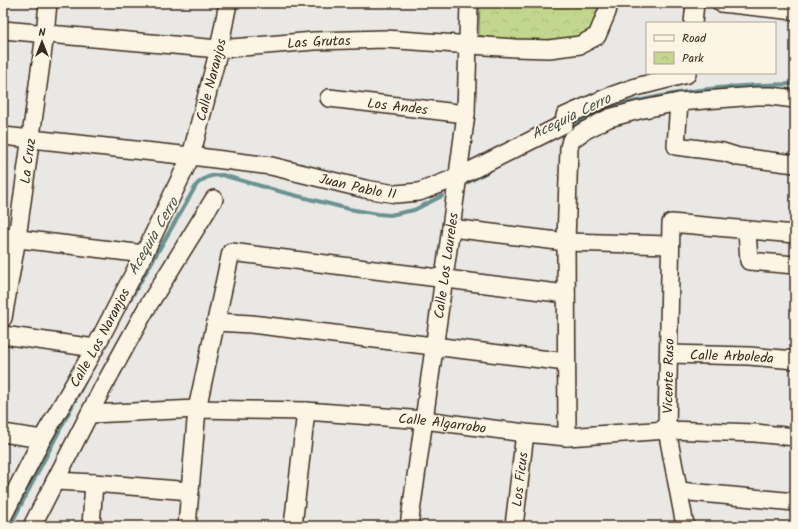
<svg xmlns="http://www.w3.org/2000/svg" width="798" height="529" viewBox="0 0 798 529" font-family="Kalam,sans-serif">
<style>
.park{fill:url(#park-crowns);stroke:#7e8056}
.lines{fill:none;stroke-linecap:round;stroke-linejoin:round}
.stream{stroke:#699291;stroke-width:4}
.minor-casing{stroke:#3b2a1e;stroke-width:20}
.minor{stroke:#fcf5e5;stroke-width:17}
.labels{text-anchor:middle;stroke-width:3.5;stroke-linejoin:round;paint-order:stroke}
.street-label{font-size:14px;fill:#3b2a1e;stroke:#fcf5e5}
.water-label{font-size:15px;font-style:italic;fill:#4e564e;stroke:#fcf5e5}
</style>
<defs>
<pattern id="park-crowns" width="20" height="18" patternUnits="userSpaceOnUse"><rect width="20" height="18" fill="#c2d78d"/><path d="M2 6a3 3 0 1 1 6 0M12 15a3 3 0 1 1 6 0" fill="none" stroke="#a8b979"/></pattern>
</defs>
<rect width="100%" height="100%" fill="#e9e8e4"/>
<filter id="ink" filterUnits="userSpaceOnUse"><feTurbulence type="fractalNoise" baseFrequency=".025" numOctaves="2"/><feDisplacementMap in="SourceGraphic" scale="8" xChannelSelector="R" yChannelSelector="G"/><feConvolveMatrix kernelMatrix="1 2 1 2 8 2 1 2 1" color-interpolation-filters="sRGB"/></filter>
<g filter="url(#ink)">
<path class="park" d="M480,3h120l-9,31 -39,7 -50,-1 -23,-5z"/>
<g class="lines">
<path class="stream" d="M568,128c14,-7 27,-15 42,-20 10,-4 22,-6 32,-8 51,-12 102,-15 153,-16
M461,186l26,-14
M131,298l66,-114c9,-7 13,-9 25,-9l60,17 67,17 29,5 12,1 24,-5 28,-14
M10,526l75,-145"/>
<g class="minor-casing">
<g id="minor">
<path d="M721,3l74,8"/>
<path d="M693,23l2,-20"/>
<path id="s1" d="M3,30l216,19 95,-8 71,-2 130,9 34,1 31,-4 17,-9 10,-24 2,-9"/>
<path id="s2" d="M329,98l137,16"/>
<path d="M679,102l-3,44 47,6 16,5 56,7"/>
<path id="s3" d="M3,136l188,20 80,10 94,23 31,5 23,-2 39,-15 106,-53 1,-8 43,-19 28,-10 51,-13v-1"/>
<path d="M451,228l115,14 104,3"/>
<path d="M747,230l2,31 46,4"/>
<path d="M3,237l141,17"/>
<path id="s4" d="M3,318l14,-80 28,-204 3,-31"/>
<path d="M216,322l35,2 315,38"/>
<path d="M3,335l92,13"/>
<path id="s5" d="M669,354l80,2 46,4"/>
<path id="s6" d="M90,414l107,-5 109,2 118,9 101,13 42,4 100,-7 88,3 40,4"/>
<path d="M3,433l39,6"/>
<path d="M567,437l-1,-195 3,-94 2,-8 13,-9 25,-13 30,-8 40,-8 77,-6h15l24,3"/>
<path d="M55,481l39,2 96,8"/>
<path d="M679,491l116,11"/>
<path id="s7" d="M3,516l39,-77 53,-91 49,-94 47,-98 28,-107 9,-46"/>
<path d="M32,526l70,-137 44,-80 68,-110"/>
<path d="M91,526l3,-43"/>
<path d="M187,526l10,-117 34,-157 335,42"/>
<path d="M293,526l13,-115"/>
<path id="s8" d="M409,526l42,-298 15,-114 3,-111"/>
<path id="s9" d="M514,526l11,-93"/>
<path id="s10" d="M686,526l-2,-6 -17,-90 4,-207 124,11"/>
</g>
</g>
<use href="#minor" class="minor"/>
</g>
</g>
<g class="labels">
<g class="street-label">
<text dy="5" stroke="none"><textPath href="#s1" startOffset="317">Las Grutas</textPath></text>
<text dy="5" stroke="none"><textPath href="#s7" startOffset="485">Calle Naranjos</textPath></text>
<text dy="5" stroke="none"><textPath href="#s2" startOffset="69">Los Andes</textPath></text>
<text dy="5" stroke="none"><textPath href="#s4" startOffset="159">La Cruz</textPath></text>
<text dy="5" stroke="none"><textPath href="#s3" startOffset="359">Juan Pablo II</textPath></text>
<text dy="5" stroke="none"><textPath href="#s8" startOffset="263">Calle Los Laureles</textPath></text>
<text dy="5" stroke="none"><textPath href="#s7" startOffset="203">Calle Los Naranjos</textPath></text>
<text dy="5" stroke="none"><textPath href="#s5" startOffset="63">Calle Arboleda</textPath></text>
<text dy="5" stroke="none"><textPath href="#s10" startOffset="152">Vicente Ruso</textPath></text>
<text dy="5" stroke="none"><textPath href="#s6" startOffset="353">Calle Algarrobo</textPath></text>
<text dy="5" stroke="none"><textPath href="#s9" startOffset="47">Los Ficus</textPath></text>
</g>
<g class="water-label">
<text transform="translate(571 116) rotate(-26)" y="5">Acequia Cerro</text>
<text transform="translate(153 236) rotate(-60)" y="5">Acequia Cerro</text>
</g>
</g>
<rect width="798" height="529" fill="none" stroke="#fcf5e5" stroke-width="16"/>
<rect x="8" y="8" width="782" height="513" fill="none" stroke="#3b2a1e" stroke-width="1.5" filter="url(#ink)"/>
<rect x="646" y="22" width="130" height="52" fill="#fcf5e5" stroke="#afa495"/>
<rect x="654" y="35" width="20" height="6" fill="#fcf5e5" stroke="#afa495"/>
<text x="682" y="42" font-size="12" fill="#3b2a1e">Road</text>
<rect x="654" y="52" width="20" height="12" fill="url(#park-crowns)" stroke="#afa495"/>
<text x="682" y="62" font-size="12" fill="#3b2a1e">Park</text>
<g transform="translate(42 42)" stroke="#fcf5e5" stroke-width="3" paint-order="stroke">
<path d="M0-3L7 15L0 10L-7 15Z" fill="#3b2a1e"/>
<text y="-6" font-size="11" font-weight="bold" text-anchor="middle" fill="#3b2a1e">N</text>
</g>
</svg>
